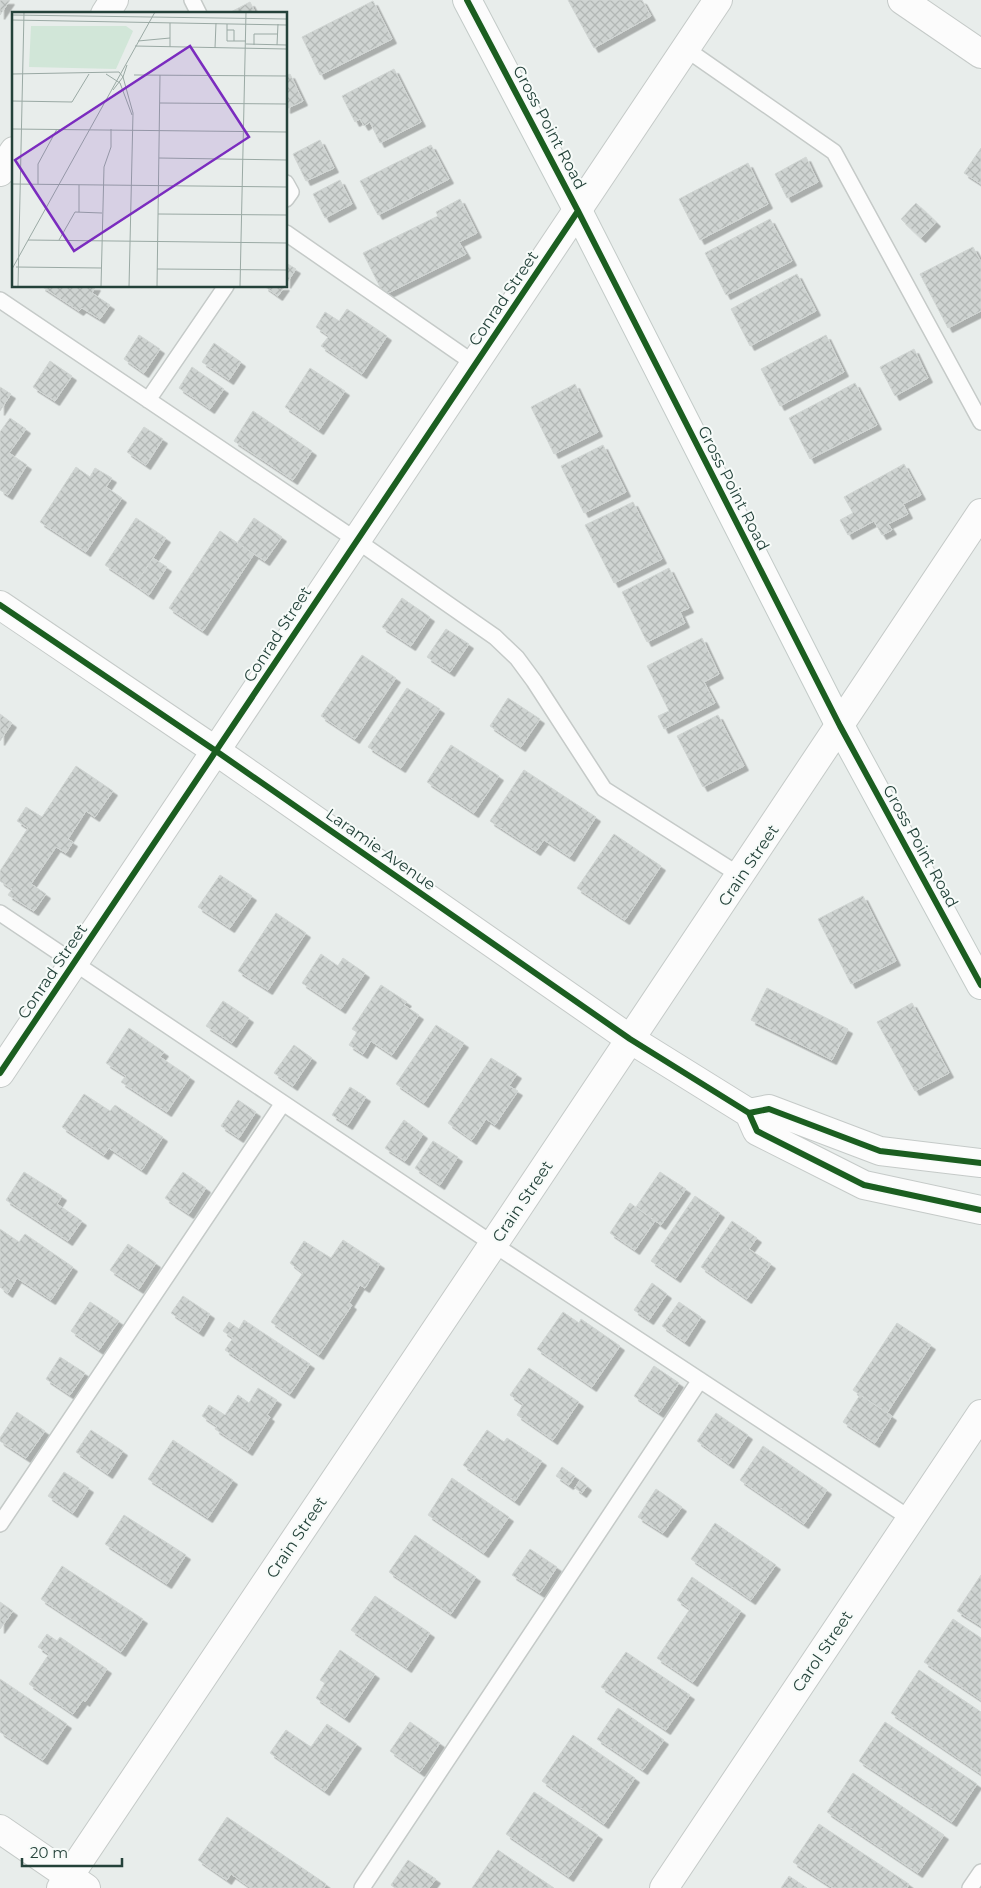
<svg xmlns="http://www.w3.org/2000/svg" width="981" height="1888" viewBox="0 0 981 1888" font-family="Montserrat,sans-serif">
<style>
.building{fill:url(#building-cross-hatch);stroke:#d1d6d4;filter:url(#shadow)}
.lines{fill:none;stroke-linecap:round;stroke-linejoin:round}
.service-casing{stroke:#c5cac8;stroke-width:18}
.minor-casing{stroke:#c5cac8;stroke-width:30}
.tertiary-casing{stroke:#c5cac8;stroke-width:30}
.secondary-casing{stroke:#c3cbc8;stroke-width:30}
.service{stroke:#fcfcfc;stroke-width:15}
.minor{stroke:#fcfcfc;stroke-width:28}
.tertiary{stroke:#fcfcfc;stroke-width:28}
.secondary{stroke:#fcfcfc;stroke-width:28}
.cycleway-casing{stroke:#f7fbf9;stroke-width:9}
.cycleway{stroke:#1b5e20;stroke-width:6}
.labels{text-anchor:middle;stroke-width:4;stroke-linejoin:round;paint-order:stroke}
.street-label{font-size:16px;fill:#24423a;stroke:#f7fbf9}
.inset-road{fill:none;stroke:#9aa9a4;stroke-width:1}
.view{fill:#7b2cbf;fill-opacity:0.15;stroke:#7b2cbf;stroke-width:2.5}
.inset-edge{fill:none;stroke:#24423a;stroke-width:2.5}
</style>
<defs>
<pattern id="building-cross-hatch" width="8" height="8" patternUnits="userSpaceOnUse" patternTransform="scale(1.25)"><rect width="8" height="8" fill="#cfd4d2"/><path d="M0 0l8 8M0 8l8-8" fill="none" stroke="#b2b7b5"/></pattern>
<filter id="shadow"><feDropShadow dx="4.5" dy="4.5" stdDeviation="0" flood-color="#0004"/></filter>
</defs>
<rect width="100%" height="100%" fill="#e8edeb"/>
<path class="building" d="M0,0h10l-10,15z
M568,0h74l9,16 -57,32z
M373,1l19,38 -72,36 -18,-38z
M250,2l6,12h-29z
M394,69l27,53 -41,21 -10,-21 -6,4 -4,-7 -5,3 -13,-26z
M290,74l13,27 -17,8v-33z
M320,140l14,28 -28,13 -13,-27z
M431,145l18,34 -71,36 -18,-34z
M981,148v36l-17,-11z
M806,157l12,25 -31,16 -12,-24z
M748,163l20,41 -68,36 -21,-41z
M340,180l12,24 -27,14 -12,-24z
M460,199l17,34 -18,9 7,12 -82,41 -21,-42 75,-37 -2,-4z
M916,203l20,19 -15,16 -20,-19z
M770,219l22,42 -66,34 -21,-42z
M973,247l8,15v49l-33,17 -28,-54z
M286,263l10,6 -10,15z
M797,274l19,37 -66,35 -19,-37z
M41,286h55l-4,7 18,12 -10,14 -18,-11 -3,3z
M264,286h21l-7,10z
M347,309l40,27 -25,38 -41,-28 8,-10 -13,-9 9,-15 14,9z
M139,335l21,14 -16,24 -20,-14z
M826,335l18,37 -64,34 -19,-37z
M214,343l27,19 -12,18 -27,-18z
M914,349l14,29 -33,18 -15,-29z
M50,361l22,15 -17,25 -22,-14z
M192,367l32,22 -14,20 -31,-21z
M310,368l35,23 -26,39 -34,-23z
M855,383l22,42 -67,34 -21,-41z
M575,384l23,48 -44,22 -23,-47z
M0,387l11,7 -11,17z
M253,411l59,40 -19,29 -59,-39z
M10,418l16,11 -17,24 18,12 -19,30 -8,-5v-58z
M144,427l19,12 -17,26 -19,-13z
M603,445l23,47 -42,21 -23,-47z
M904,464l17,31 -18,9 5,10 -20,10 4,6 -10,5 -8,-14 -26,14 -8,-15 13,-7 -9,-16z
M76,467l14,10 5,-9 17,10 -6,9 16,11 -36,54 -46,-30z
M633,502l29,57 -48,24 -29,-58z
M136,518l30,20 -31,47 -30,-20z
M254,518l28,19 -17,24 -28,-18z
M220,531l34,23 -51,77 -34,-23z
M153,558l14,9 -18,28 -14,-10z
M669,568l20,40 -9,4 5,11 -38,19 -25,-50z
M402,598l28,19 -19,29 -29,-19z
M446,629l23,15 -19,28 -23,-15z
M702,638l17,36 -15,8 11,21 -51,26 -6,-13 11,-5 -22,-45z
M362,655l34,23 -41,61 -34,-23z
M407,688l33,21 -39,59 -33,-21z
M508,698l32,21 -19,28 -31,-21z
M0,714l12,9 -12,18z
M718,715l26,51 -41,21 -26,-51z
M451,745l48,31 -25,37 -47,-31z
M76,766l37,25 -18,26 -9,-6 -18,28 5,3 -7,11 -10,-6 -25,37 15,10 -12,17 -26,-16 4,-6 -12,-8v-10l28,-43 -11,-7 9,-14 16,10z
M524,770l72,47 -26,40 -26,-17 -8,11 -46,-30z
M614,834l47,32 -36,54 -48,-32z
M220,875l32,21 -22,32 -32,-21z
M863,896l33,65 -45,23 -33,-65z
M276,913l30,20 -38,57 -30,-19z
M321,954l17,12 5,-8 22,15 -24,36 -39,-26z
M381,985l26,17 -3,3 15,10 -27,40 -21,-14 -8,13 -14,-9 8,-13 -5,-3z
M767,988l81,41 -16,31 -81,-40z
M223,1001l26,17 -17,25 -26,-17z
M912,1003l37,70 -34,18 -38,-69z
M436,1025l28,18 -40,60 -28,-19z
M129,1028l35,24 -4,5 30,20 -23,35 -46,-30 5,-6 -20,-13z
M294,1045l18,13 -19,28 -19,-13z
M491,1058l26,16 -8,12 9,5 -23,34 -9,-6 -14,21 -24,-17z
M350,1087l16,10 -18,28 -16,-10z
M84,1094l26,17 5,-6 48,32 -21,33 -33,-22 -5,7 -42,-28z
M238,1100l18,12 -17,26 -18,-12z
M404,1120l19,14 -18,27 -20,-13z
M433,1141l25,16 -18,28 -25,-17z
M24,1172l38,24 -5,8 25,17 -14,20 -62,-41z
M183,1172l23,16 -17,26 -24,-16z
M660,1172l26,17 -25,36 -25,-18z
M695,1196l25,17 -44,65 -25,-17z
M630,1203l25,18 -20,29 -25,-17z
M732,1221l25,17 -8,11 22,15 -24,35 -46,-32z
M0,1229l19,13 6,-8 48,33 -22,33 -34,-22 -9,15 -8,-6z
M343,1240l37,24 -15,24 -5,-3 -11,18 3,2 -33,50 -48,-33 32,-49 -13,-10 14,-22 27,17z
M128,1244l28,19 -17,26 -29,-19z
M652,1283l15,11 -18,26 -15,-10z
M183,1296l27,18 -11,18 -28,-19z
M90,1302l29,19 -20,29 -28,-19z
M679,1302l22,15 -16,25 -23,-16z
M563,1312l16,11 2,-4 39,27 -28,41 -55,-38z
M244,1320l66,44 -20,30 -65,-44 8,-12 -10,-7 6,-9 10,7z
M897,1323l34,22 -44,68 -34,-23z
M60,1357l25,16 -15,22 -24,-16z
M654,1366l25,17 -20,30 -25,-17z
M529,1368l50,34 -26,38 -36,-25 6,-11 -13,-9z
M258,1388l19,12 -10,15 3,2 -22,34 -33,-22 2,-3 -15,-10 7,-11 16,10 13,-20 11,8z
M860,1395l32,21 -17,27 -32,-21z
M17,1412l28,19 -19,27 -26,-17v-3z
M716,1413l32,22 -19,29 -32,-23z
M91,1430l32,21 -15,23 -32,-22z
M487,1430l17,12 3,-4 35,23 -27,40 -52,-36z
M173,1440l60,40 -25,38 -60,-39z
M763,1446l64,44 -23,34 -64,-44z
M562,1467l13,9 -6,9 -13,-9z
M64,1472l25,16 -16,25 -25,-17z
M452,1478l57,39 -25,36 -56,-38z
M580,1480l7,6 -5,7 -7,-5z
M656,1489l26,18 -19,26 -25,-16z
M124,1515l62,40 -19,29 -62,-40z
M715,1523l61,42 -25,35 -60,-41z
M415,1535l61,42 -25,37 -62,-42z
M530,1549l27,18 -17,26 -28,-18z
M62,1566l81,53 -22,33 -80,-53z
M981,1575v51l-24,-15z
M692,1577l49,34 -48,71 -36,-24 33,-49 -13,-9z
M375,1596l55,37 -23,35 -56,-38z
M0,1602l13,9 -13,18z
M953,1619l28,19v62l-57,-38z
M47,1634l10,7 3,-4 47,32 -22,33 -2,-2 -10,14 -44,-30 20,-30 -11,-7z
M340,1650l35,24 -30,44 -29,-20 9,-15 -5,-3z
M626,1652l64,43 -24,35 -65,-43z
M919,1670l62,42v62l-90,-61z
M0,1679l67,45 -24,36 -43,-28z
M618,1708l46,32 -21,30 -46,-31z
M410,1722l30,21 -20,29 -30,-21z
M885,1722l92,62 -25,38 -93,-61z
M327,1724l30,20 -32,47 -55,-38 16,-23 25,17z
M573,1735l62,43 -31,46 -62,-43z
M853,1773l91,62 -26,38 -91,-61z
M534,1792l64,43 -29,42 -63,-43z
M227,1817l99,67 -2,4h-73l-20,-14 -4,6 -29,-20z
M819,1824l90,60 -2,4h-74l-40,-26z
M498,1850l56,38h-82z
M408,1860l28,19 -7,9h-34l-4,-3z
M789,1876l18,12h-26z"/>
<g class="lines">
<g class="service-casing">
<path id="service" d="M192,0l7,14
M686,49l148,103 147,270
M286,183l5,9 -5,7
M286,233l189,131
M0,300l356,240 139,97 22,21 17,23 70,108 137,87
M148,400l78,-114
M0,913l493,331 418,275
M0,1524l283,-421
M362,1888l338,-508
M970,1888l11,-16"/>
</g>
<g class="minor-casing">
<path id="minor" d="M902,0l79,54
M105,14l9,-14
M0,172l14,-21
M0,1073l718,-1073
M0,1829l86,59
M61,1888c307,-458 616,-915 920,-1375
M664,1888l317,-474"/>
</g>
<g class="tertiary-casing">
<path id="tertiary" d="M0,605l216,146 414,288 119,74 8,18 107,54 117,25
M749,1113l20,-4 111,42 101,12"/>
</g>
<g class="secondary-casing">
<path id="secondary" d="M467,0l111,211 262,515 141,259"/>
</g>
<use href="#service" class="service"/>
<use href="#minor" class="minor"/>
<use href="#tertiary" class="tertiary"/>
<use href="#secondary" class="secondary"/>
<g class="cycleway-casing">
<path id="cycleway" d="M467,0l111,211 262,515 141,259
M0,605l216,146 414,288 119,74 8,18 107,54 117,25
M0,1073c193,-287 383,-576 578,-862
M749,1113l20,-4 111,42 101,12"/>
</g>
<use href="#cycleway" class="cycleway"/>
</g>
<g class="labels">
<g class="street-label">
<text transform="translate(550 127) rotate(62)" y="6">Gross Point Road</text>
<text transform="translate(503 298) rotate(-56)" y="6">Conrad Street</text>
<text transform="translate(734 488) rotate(63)" y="6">Gross Point Road</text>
<text transform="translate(277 634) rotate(-57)" y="6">Conrad Street</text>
<text transform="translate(921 846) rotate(61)" y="6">Gross Point Road</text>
<text transform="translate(381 849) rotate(35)" y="6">Laramie Avenue</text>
<text transform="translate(748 865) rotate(-56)" y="6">Crain Street</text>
<text transform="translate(52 971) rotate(-56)" y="6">Conrad Street</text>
<text transform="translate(522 1201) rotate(-56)" y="6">Crain Street</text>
<text transform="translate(296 1537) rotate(-56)" y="6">Crain Street</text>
<text transform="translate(822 1651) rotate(-56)" y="6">Carol Street</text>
</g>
</g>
<g transform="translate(12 12)">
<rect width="275" height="275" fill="#e8edeb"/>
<path d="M19,14h95l7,5 -17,38 -87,-2z" fill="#d1e6d8"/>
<path d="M76,15h8v21h-8zM21,18h36l-1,35 -36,-1z" fill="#d1e6d8"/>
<path class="inset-road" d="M0,3l275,4M0,8l275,5M158,11v24M215,12v17h19M215,18h7v11M126,29l32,-3M234,32l41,1M242,33v-11h23M265,33l1,-21M123,34l152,3M203,36l1,-25M0,62l107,-2 4,5 10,36 -4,174M94,62l14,9 12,32M122,63l153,1M101,78l10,-13 4,-12M0,89l60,1 17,-28M148,91l127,1M0,117l275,3M147,146l128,2M0,172l275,3M26,172v-20l19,-35M67,200v-27M146,202l129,1M16,228l259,3M47,228l16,-28 27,1M4,255l85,1M0,257l143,-257M145,257l130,1M6,275l6,-275M89,275l3,-120 7,-20v-18M145,275l3,-212M228,275l6,-275"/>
<path class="view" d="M178,34l59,91 -175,114 -59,-91z"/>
<rect width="275" height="275" class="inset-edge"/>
</g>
<path d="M22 1858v8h100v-8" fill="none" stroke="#24423a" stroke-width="2.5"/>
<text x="30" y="1858" font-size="15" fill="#24423a" stroke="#f7fbf9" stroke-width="4" paint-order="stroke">20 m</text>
</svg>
